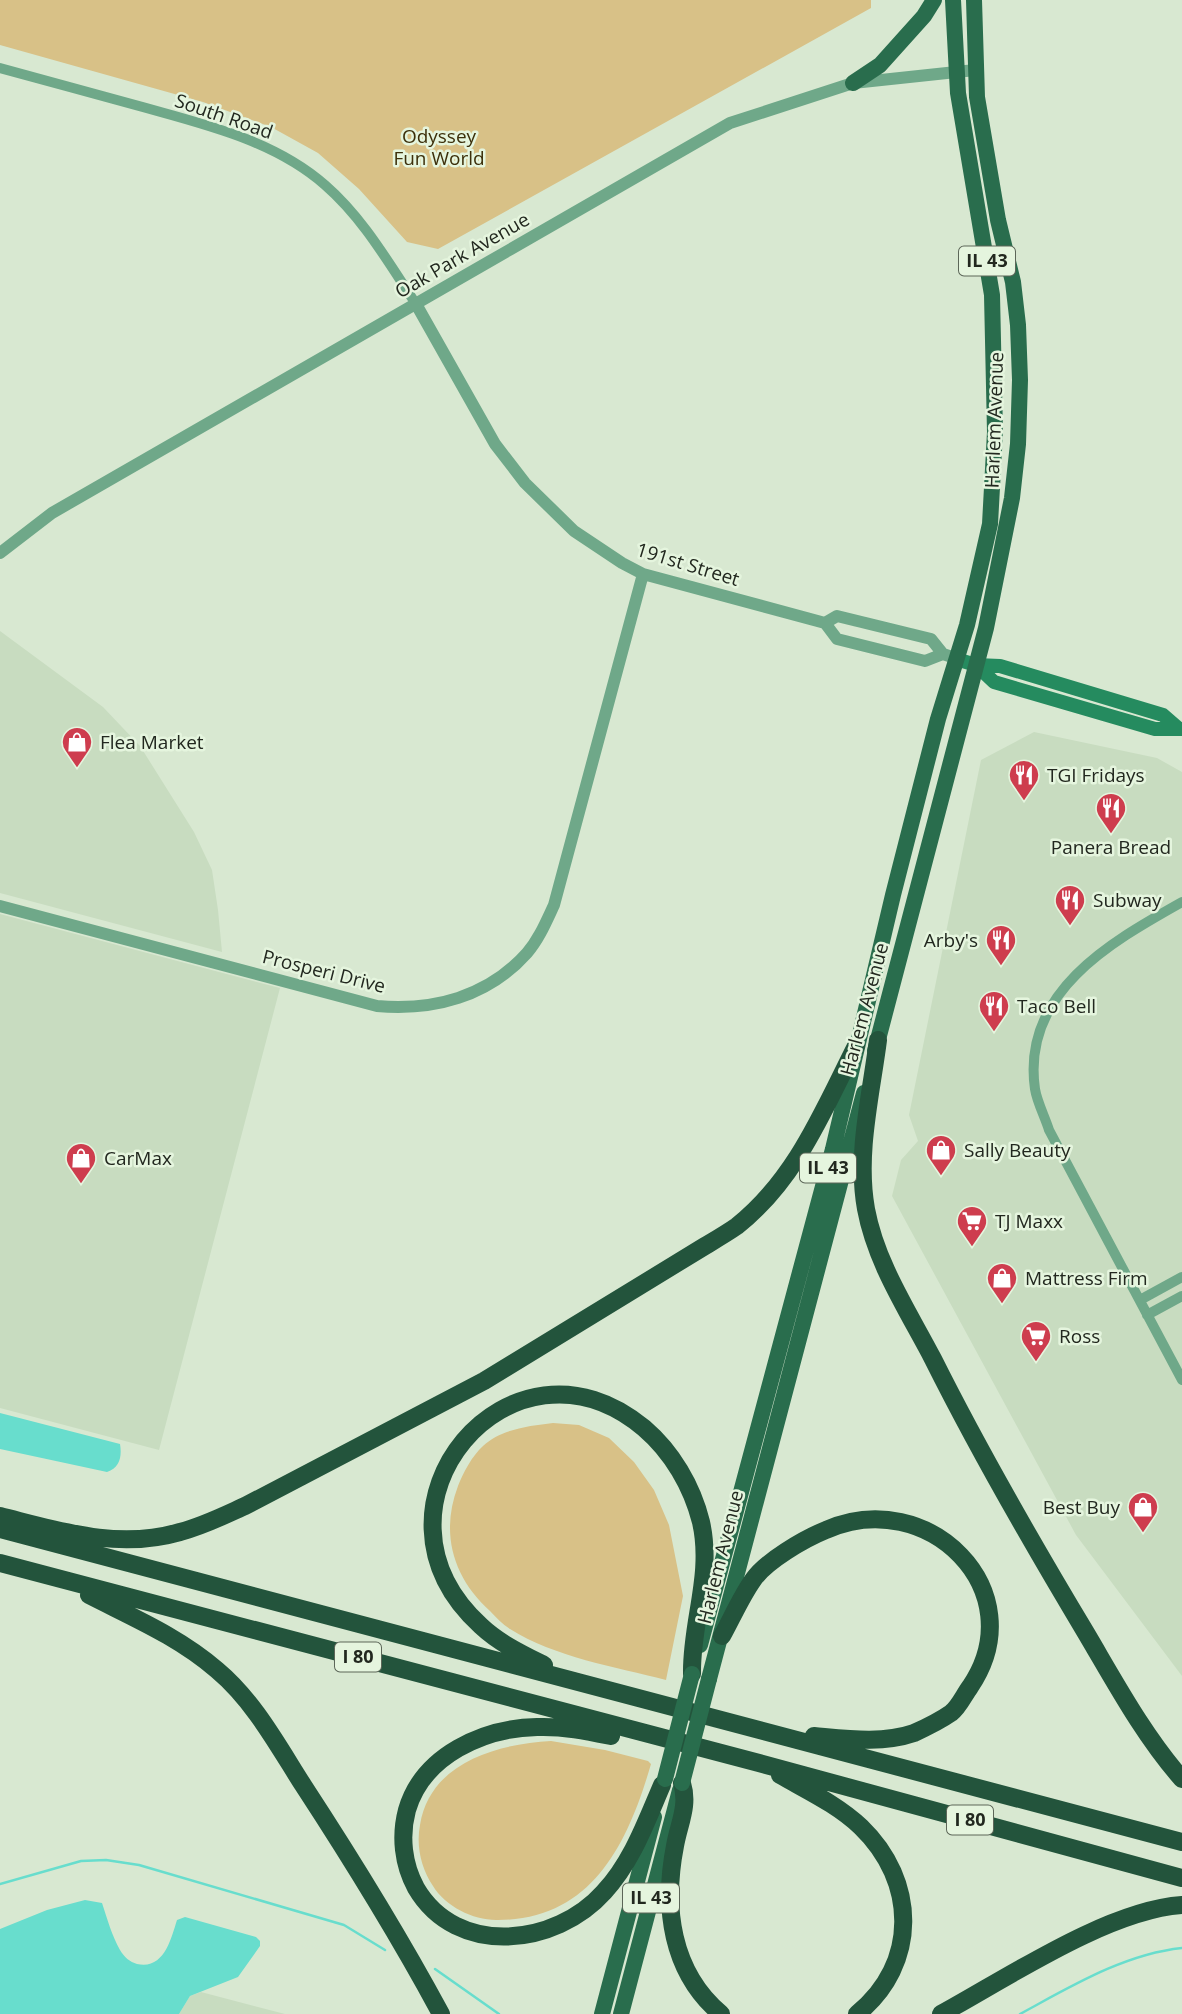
<svg xmlns="http://www.w3.org/2000/svg" width="1182" height="2014" viewBox="0 0 1182 2014" font-family="'Open Sans',sans-serif">
<style>
.built{fill:#c8dcc0}
.green{fill:#d8c187}
.water{fill:#68ddcd}
.lines{fill:none;stroke-linecap:round;stroke-linejoin:round}
.stream{stroke:#68ddcd;stroke-width:2.5}
.minor{stroke:#6fa889;stroke-width:10}
.tertiary{stroke:#6fa889;stroke-width:12}
.secondary{stroke:#258b5f;stroke-width:14}
.primary{stroke:#296d4d;stroke-width:16}
.motorway{stroke:#23543c;stroke-width:18}
.primary-bridge{stroke:#296d4d;stroke-width:16}
.labels{text-anchor:middle;stroke-width:5;stroke-linejoin:round;paint-order:stroke}
.shield{fill:#e5f5de;stroke:#5c6658;stroke-width:2}
.shield-label{font-size:18px;font-weight:bold;fill:#22281f}
.street-label{font-size:19px;fill:#22281f;stroke:#e5f5de}
.park-label{font-size:19px;fill:#3d300b;stroke:#e5f5de}
.poi-label{font-size:19px;fill:#22281f;stroke:#e5f5de;text-anchor:start}
</style>
<rect width="100%" height="100%" fill="#d8e8d1"/>
<path class="built" d="M0,631l103,76 37,39 54,86 18,38 6,40 4,42 -222,-59z
M1034,732l123,26 25,14v904l-106,-141 -184,-339 9,-36 17,-19 -9,-26 72,-355z
M0,914l280,74 -121,462 -159,-42z
M201,1992l84,22h-106l11,-18z"/>
<path class="green" d="M0,0h871v8l-433,241 -31,-7 -48,-53 -41,-36 -47,-26 -68,-25 -203,-57z
M553,1423l26,2 30,13 25,24 20,28 15,35 14,71 -17,84c-50,-13 -112,-23 -156,-51 -8,-5 -14,-12 -20,-18 -37,-33 -50,-78 -32,-125 5,-13 14,-30 25,-40 18,-17 46,-20 70,-23z
M551,1741l54,9 43,11 3,3c-23,79 -59,157 -155,156 -23,0 -51,-14 -63,-34 -12,-18 -17,-40 -13,-61 10,-62 76,-81 131,-84z"/>
<path class="water" d="M0,1413l120,31c2,12 0,24 -13,28l-107,-23z
M85,1900l17,3c5,15 10,33 18,47 4,7 10,12 17,14 27,6 34,-25 40,-44l8,-3 71,20 4,4v5l-22,31 -48,19 -11,18h-179v-85l47,-19z"/>
<g class="lines">
<path class="stream" d="M0,1884l81,-23 25,-1 33,5 205,60 41,25
M435,1969l64,45
M1020,2014c50,-27 104,-60 162,-66"/>
<path class="minor" d="M0,68c46,13 93,25 139,38 64,18 135,34 186,79 38,33 63,77 91,119
M1182,902c-71,40 -161,90 -147,187 2,13 10,28 14,41l133,250
M1140,1300l42,-23
M1147,1315l35,-19"/>
<path class="tertiary" d="M416,304l79,140 30,39 49,48 48,32 21,11 182,49 12,16 88,22 18,-7
M0,553l52,-40 678,-390 123,-40 122,-13
M825,623l12,-7 94,23 12,15 6,2
M0,906l377,100c56,5 111,-9 150,-53 12,-14 19,-31 27,-48l89,-331"/>
<path class="secondary" d="M956,659l20,6 24,1 163,49 15,13
M976,665l18,17 161,47h27"/>
<path class="primary" d="M853,83l27,-18 44,-49 10,-16
M875,1051l111,-423 26,-130 6,-54 2,-64 -2,-55 -5,-43 -15,-62 -21,-123 -3,-97
M700,1645l133,-496 60,-254 45,-176 29,-94 23,-101 5,-92 -3,-137 -34,-202 -5,-93
M709,1679l155,-586
M602,2014l52,-197
M621,2014l59,-224"/>
<path class="motorway" d="M878,1040c-7,55 -22,114 -12,169 10,54 42,102 67,150 47,94 99,184 153,274 29,49 58,103 96,146
M0,1516c60,15 118,34 180,16 23,-6 43,-16 65,-26l239,-125 221,-135c10,-6 22,-13 32,-20 59,-47 86,-115 119,-180
M0,1529l1182,313
M0,1563l759,200 423,115
M89,1595c45,23 90,42 128,75 37,31 61,76 86,115 49,75 96,151 138,229
M722,1636c10,-18 19,-39 31,-56 13,-19 51,-41 73,-50 102,-45 209,61 144,157 -6,8 -11,20 -19,26 -10,7 -26,15 -37,20 -32,11 -67,6 -100,3
M544,1665c-22,-11 -45,-22 -63,-39 -131,-119 31,-309 163,-198 28,24 48,58 57,94 12,53 -10,100 -9,152
M611,1736c-24,-5 -48,-10 -74,-9 -53,1 -114,28 -130,83 -7,26 -4,54 9,78 41,70 140,58 188,4 28,-30 42,-70 58,-107
M780,1775c28,16 58,30 81,52 56,54 58,137 -4,187
M682,1783c7,23 -3,40 -7,63 -12,61 -4,126 46,168
M941,2014c66,-36 167,-104 241,-109"/>
<path class="primary-bridge" d="M665,1779l27,-105
M682,1783l27,-104"/>
</g>
<defs>
<g id="shop-pin" transform="scale(1.575)"><path d="M0 17L-7.5 6A9.5 9.5 0 1 1 7.5 6Z" fill="#ce3d4e" stroke="#e5f5de"/><path d="M-5-2.5h2.3a2.7 3.5 0 0 1 5.4 0H5L5.5 6h-11ZM-1.5-2.5h3a1.5 2.3 0 0 0-3 0Z" fill="#fff"/></g>
<g id="restaurant-pin" transform="scale(1.575)"><path d="M0 17L-7.5 6A9.5 9.5 0 1 1 7.5 6Z" fill="#ce3d4e" stroke="#e5f5de"/><path d="M-5-6h1v4h1v-4h1v4h1v-4h1v5L-1.5 .5V6h-2V.5L-5-1ZM5-6V6H3V1.5H1.5Q1.5-4 5-6Z" fill="#fff"/></g>
<g id="supermarket-pin" transform="scale(1.575)"><path d="M0 17L-7.5 6A9.5 9.5 0 1 1 7.5 6Z" fill="#ce3d4e" stroke="#e5f5de"/><path d="M-6-5.5h2.5l.6 2H6L4.5 2H-2.5L-4.4-4H-6ZM-1.5 3.2a1.3 1.3 0 1 0 .1 0ZM3 3.2a1.3 1.3 0 1 0 .1 0Z" fill="#fff"/></g>
</defs>
<g fill-rule="evenodd">
<use href="#shop-pin" x="77" y="742"/>
<use href="#restaurant-pin" x="1024" y="775"/>
<use href="#restaurant-pin" x="1111" y="808"/>
<use href="#restaurant-pin" x="1070" y="900"/>
<use href="#restaurant-pin" x="1001" y="940"/>
<use href="#restaurant-pin" x="994" y="1006"/>
<use href="#shop-pin" x="941" y="1150"/>
<use href="#shop-pin" x="81" y="1158"/>
<use href="#supermarket-pin" x="972" y="1221"/>
<use href="#shop-pin" x="1002" y="1278"/>
<use href="#supermarket-pin" x="1036" y="1336"/>
<use href="#shop-pin" x="1143" y="1507"/>
</g>
<g class="labels">
<g class="shield">
<rect x="959" y="246.5" width="56" height="29" rx="5"/>
<rect x="800" y="1153.5" width="56" height="29" rx="5"/>
<rect x="335" y="1642.5" width="46" height="29" rx="5"/>
<rect x="947" y="1805.5" width="46" height="29" rx="5"/>
<rect x="623" y="1883.5" width="56" height="29" rx="5"/>
</g>
<g class="shield-label">
<text x="987" y="267">IL 43</text>
<text x="828" y="1174">IL 43</text>
<text x="358" y="1663">I 80</text>
<text x="970" y="1826">I 80</text>
<text x="651" y="1904">IL 43</text>
</g>
<g class="street-label">
<text transform="translate(224 116) rotate(19)" y="7">South Road</text>
<text transform="translate(462 255) rotate(-30)" y="7">Oak Park Avenue</text>
<text transform="translate(994 420) rotate(-88)" y="7">Harlem Avenue</text>
<text transform="translate(688 564) rotate(17)" y="7">191st Street</text>
<text transform="translate(324 971) rotate(14)" y="7">Prosperi Drive</text>
<text transform="translate(864 1009) rotate(-75)" y="7">Harlem Avenue</text>
<text transform="translate(720 1557) rotate(-76)" y="7">Harlem Avenue</text>
</g>
<g class="park-label">
<text x="439" y="143">Odyssey<tspan x="439" dy="22">Fun World</tspan></text>
</g>
<g class="poi-label">
<text x="100" y="749">Flea Market</text>
<text x="1047" y="782">TGI Fridays</text>
<text x="1111" y="854" text-anchor="middle">Panera Bread</text>
<text x="1093" y="907">Subway</text>
<text x="978" y="947" text-anchor="end">Arby's</text>
<text x="1017" y="1013">Taco Bell</text>
<text x="964" y="1157">Sally Beauty</text>
<text x="104" y="1165">CarMax</text>
<text x="995" y="1228">TJ Maxx</text>
<text x="1025" y="1285">Mattress Firm</text>
<text x="1059" y="1343">Ross</text>
<text x="1120" y="1514" text-anchor="end">Best Buy</text>
</g>
</g>
</svg>
